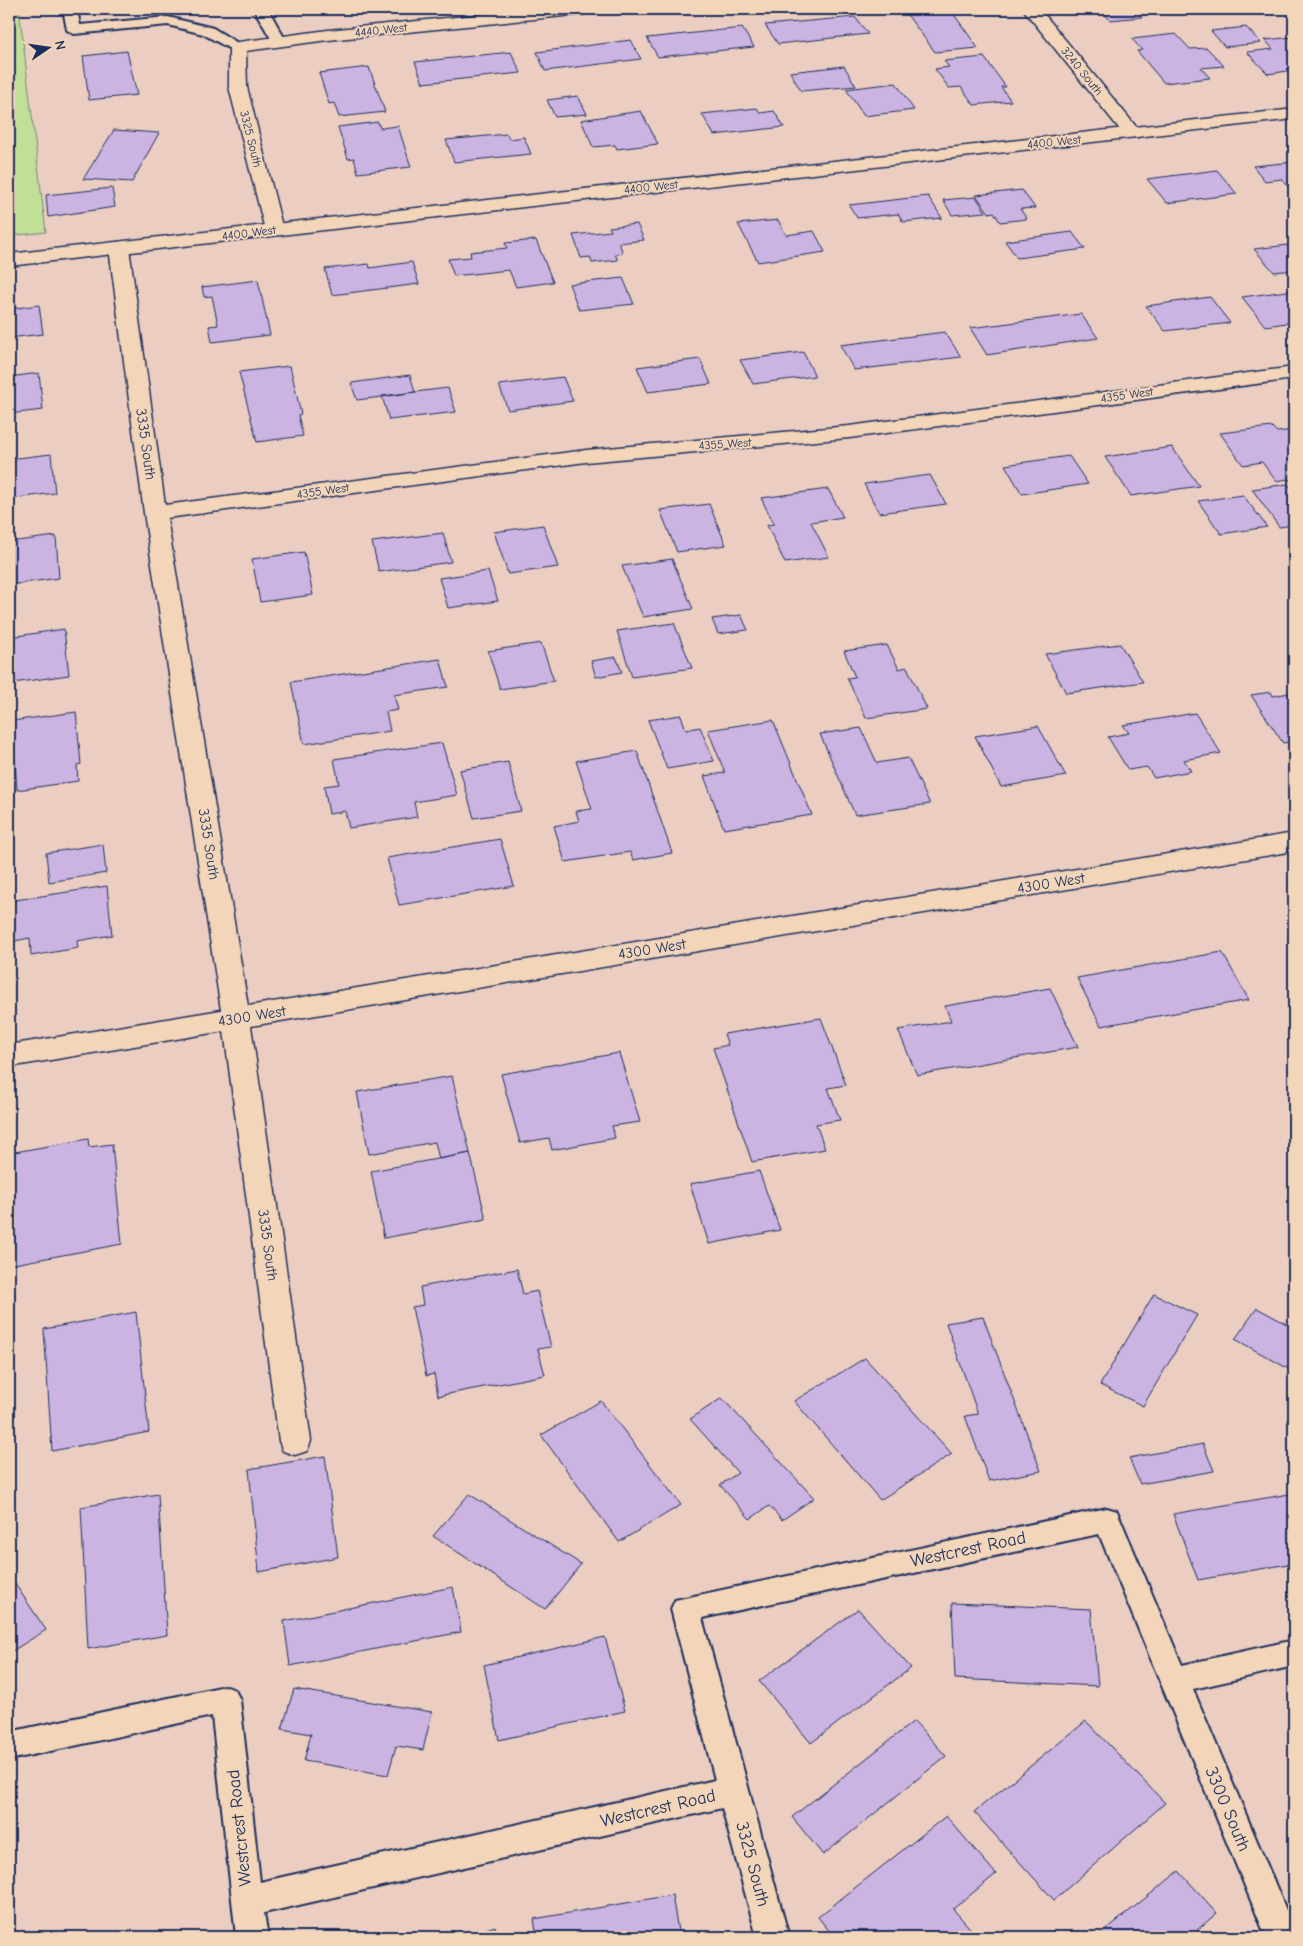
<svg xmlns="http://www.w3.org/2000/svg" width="1303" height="1946" viewBox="0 0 1303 1946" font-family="'Comic Neue',sans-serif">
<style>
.green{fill:#c2df97;stroke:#6e877a}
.building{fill:#cbb3e2;stroke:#1b2f5e}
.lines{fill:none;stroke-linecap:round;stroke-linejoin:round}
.lane-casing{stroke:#1b2f5e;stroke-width:4}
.street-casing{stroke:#1b2f5e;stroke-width:3}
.secondary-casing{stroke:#1b2f5e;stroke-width:3}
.lane{fill:#f3d5b9;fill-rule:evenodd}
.street{fill:#f3d5b9;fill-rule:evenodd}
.secondary{fill:#f3d5b9;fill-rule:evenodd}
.labels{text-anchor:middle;stroke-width:4;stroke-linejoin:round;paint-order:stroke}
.far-street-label{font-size:12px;fill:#1b2f5e;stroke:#f3d5b9}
.street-label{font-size:15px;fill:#1b2f5e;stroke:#f3d5b9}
.near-street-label{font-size:18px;fill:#1b2f5e;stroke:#f3d5b9}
</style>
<rect width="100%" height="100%" fill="#ebcec1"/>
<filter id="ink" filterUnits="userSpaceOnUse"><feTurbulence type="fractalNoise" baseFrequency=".02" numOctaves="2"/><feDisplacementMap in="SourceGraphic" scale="10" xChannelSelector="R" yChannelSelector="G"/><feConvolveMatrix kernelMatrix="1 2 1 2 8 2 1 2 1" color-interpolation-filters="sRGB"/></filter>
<g filter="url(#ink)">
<path class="green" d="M9,9h10l27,223 -37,4z"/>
<path class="building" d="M936,9h14l28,39 -43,4 -30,-40z
M1100,9h58l-21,2 5,6 -32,3z
M855,17l13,17 -90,10 -13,-19z
M1246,27l15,16 -36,4 -14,-16z
M742,28l12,19 -96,10 -11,-19z
M1176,34l14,15 17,-1 17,18 -23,2 9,10 -46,5 -27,-32 5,-1 -10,-11z
M1294,37v33l-26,4 -21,-22 26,-3 -8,-9z
M631,40l10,19 -96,12 -8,-19z
M127,51l10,44 -48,5 -6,-44z
M511,52l10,21 -98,10 -8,-21z
M984,57l22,30h-5l10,14 -37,4 -13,-18 -12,1 -14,-19 14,-2 -5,-6z
M844,66l12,20 -55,5 -11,-19z
M369,67l16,45 -46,5 -5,-14 -5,1 -10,-31z
M896,83l18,27 -50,6 -18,-27z
M578,96l9,18 -32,3 -8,-17z
M757,108l3,5 14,-2 10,16 -70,8 -12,-21z
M641,111l17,33 -41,5 -2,-4 -22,2 -12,-27z
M378,122l2,6 18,-2 13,41 -53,6 -4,-15 -6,1 -10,-32z
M114,130l45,3 -27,49 -49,-3z
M507,134l2,5 15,-2 7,17 -77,8 -8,-22z
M1294,162v32l-12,-15 -17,2 -12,-15z
M1217,170l20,24 -70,9 -20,-24z
M112,188l3,19 -67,10 -2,-22z
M1022,190l13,18 -15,1 7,10 -27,3 -6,-10 -5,1 -13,-18z
M928,196l14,22 -39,4 -5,-8 -41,4 -8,-13z
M976,197l10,15 -34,3 -9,-15z
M778,220l8,15 28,-4 11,21 -67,10 -20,-38z
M637,224l7,16 -25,3 4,10 -8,1 3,6 -26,3 -2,-6 -9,1 -8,-23 38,-4 -2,-4z
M1072,232l13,17 -68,9 -12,-17z
M536,240l17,42 -37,5 -7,-17 -55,6 -6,-17 23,-2 -1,-5 37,-4 -2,-5z
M1288,245l6,8v17l-20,2 -20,-23z
M412,262l7,22 -87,11 -7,-26 44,-5 1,4z
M623,278l11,26 -55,6 -10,-26z
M258,280l12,55 -58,7 -3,-16 9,-1 -6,-29 -8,1 -2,-10z
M1294,290v32l-29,4 -23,-29z
M1210,297l20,26 -65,8 -19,-25z
M39,305l4,29 -34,4v-29z
M1081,314l17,24 -111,17 -17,-27z
M945,332l16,25 -107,13 -14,-25z
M803,352l12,24 -62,8 -13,-24z
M700,359l11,25 -63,8 -11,-25z
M290,366l11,48 -3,1 5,21 -46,6 -18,-70z
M39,373l4,37 -34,4v-37z
M410,375l5,17 -33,5 -25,3 -6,-17z
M563,377l10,24 -65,9 -9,-25z
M448,388l8,24 -67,8 -7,-24z
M1272,427l5,5 17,-2v56l-5,-7 -13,2 -14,-19 -19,3 -23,-32z
M1172,447l27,39 -68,10 -26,-39z
M51,454l4,39 -46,6v-40z
M1069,456l19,28 -66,10 -17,-29z
M930,475l16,29 -67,9 -15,-29z
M1288,484l6,8v33l-15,2 -27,-38z
M828,489l15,28 -32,5 18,35 -44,6 -18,-38 7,-1 -13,-26z
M1243,495l24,32 -46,7 -23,-33z
M709,504l17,41 -49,7 -17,-42z
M543,525l15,42 -50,7 -14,-42z
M443,533l8,29 -72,10 -7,-30z
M56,536l3,42 -50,7v-43z
M304,552l9,43 -53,7 -8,-43z
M672,559l21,50 -50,8 -21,-51z
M488,571l10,30 -50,7 -9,-30z
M741,615l7,15 -30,4 -6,-15z
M674,623l18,45 -60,9 -15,-46z
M64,629l5,46 -56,8 -2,-26h-2l1,-20z
M541,643l13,38 -54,8 -12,-38z
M1120,644l23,38 -77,11 -21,-39z
M887,645l12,24 8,-2 20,42 -61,9 -19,-40 8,-1 -11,-26z
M616,657l6,15 -26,5 -5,-16z
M440,659l8,28 -54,8 4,15 -12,2 4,19 -86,13 -13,-62z
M1271,692l2,4 21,-4v49l-11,2 -32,-48z
M76,712l5,52 -4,1 1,16 -61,9 -5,-69z
M1195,713l26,40 -37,7 7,11 -37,7 -7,-11 -19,3 -20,-33 21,-4 -6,-8z
M681,715l5,15 14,-3 14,34 -47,8 -19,-49z
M773,720l39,95 -88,14 -20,-53 21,-3 -17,-43z
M1038,726l28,50 -65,11 -26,-51z
M861,728l16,35 31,-5 22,46 -75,11 -35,-81z
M442,743l15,52 -43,7 3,15 -68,11 -4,-17 -16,3 -5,-28 15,-2 -5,-25z
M637,751l35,102 -39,7 -3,-8 -65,10 -11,-36 25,-5 -3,-10 16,-2 -16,-48z
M508,762l13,49 -47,7 -14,-48z
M500,839l14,47 -115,19 -12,-47z
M103,844l3,29 -57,9 -3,-29z
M107,886l5,49 -35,6 1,7 -47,8 -1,-18 -21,4v-41z
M1222,952l27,48 -148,26 -24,-48z
M1050,988l28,59 -161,28 -19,-45 53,-9 -6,-15z
M821,1018l25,67 -18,3 12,32 -24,4 9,25 -73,13 -39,-114 15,-3 -4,-11z
M619,1053l21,69 -28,4 3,12 -63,12 -3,-12 -29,5 -19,-69z
M452,1076l18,77 -31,6 -4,-17 -66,12 -12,-62z
M88,1139l1,8 23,-3 10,100 -113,21v-112z
M470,1153l16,66 -102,19 -13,-67z
M759,1171l21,59 -71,14 -19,-60z
M517,1269l6,25 14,-3 14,56 -13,2 7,26 -107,21 -4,-22 -8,2 -14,-69 11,-2 -3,-18z
M1154,1294l43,21 -54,91 -43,-21z
M1257,1308l37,20v44l-59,-33z
M136,1312l13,120 -97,19 -8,-122z
M983,1317l58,154 -52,10 -24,-65 13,-2 -32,-91z
M865,1358l87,96 -72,46 -86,-99z
M722,1398l92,100 -32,22 -13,-14 -19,13 -30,-34 18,-12 -48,-54z
M601,1401l80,104 -62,37 -78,-107z
M1203,1444l11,27 -74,13 -11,-26z
M325,1456l13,101 -79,15 -10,-103z
M158,1494l9,141 -79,14 -7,-142z
M469,1494l112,70 -36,45 -112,-73z
M1289,1494l5,12v57l-96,17 -25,-66z
M9,1575l37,55 -37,23z
M453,1587l8,45 -171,34 -6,-45z
M952,1603l139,6 7,77 -143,-7z
M858,1609l53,59 -100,75 -52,-62z
M605,1637l20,74 -126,29 -15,-75z
M294,1689l138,23 -9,38 -27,-4 -8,29 -84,-14 7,-27 -29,-5z
M914,1721l32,35 -123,99 -31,-38z
M1086,1721l79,82 -111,97 -80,-88z
M946,1816l50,58 -43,35 23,26 -142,2 -16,-20z
M1179,1871l38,42 -28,24h-92z
M672,1895l7,42h-142l-3,-18z
M495,1926l3,11h-35z"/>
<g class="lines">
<g class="lane-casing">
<path id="lane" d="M63,9h14l3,16 88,-8 45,11 31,19 -2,3h-10l-29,-16 -35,-9 -94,9 -7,-4z
M254,9h14l18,32 -2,3h-10z
M1107,1508l10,3 65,154 112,-25v26l-101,23 101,240v8h-28l-167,-403 -397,84 87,319h-32l-35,-129 -458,105 4,24h-32l-24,-221 -203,44v-28l216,-46 10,4 5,10 20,182 455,-102 -44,-171 4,-9z"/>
</g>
<g class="street-casing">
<path id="street" d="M537,9h55l-2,4 -6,1 -256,26 -82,11 1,36 36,143 -3,4h-14l-37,-147v-40l2,-4 97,-13z
M1023,9h17l98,120 3,4 -3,4h-12z
M119,242l7,2 3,4 36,257 421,-55 263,-24 445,-59v12l-445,59 -263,24 -419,56 81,488 1046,-173v18l-1043,175 60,415 -4,10 -12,4 -12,-4 -4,-10 -55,-410 -215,36v-22l212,-35 -77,-497 -35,-265 3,-4z"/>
</g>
<g class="secondary-casing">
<path id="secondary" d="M1294,109v10l-1285,147v-12z"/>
</g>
<use href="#lane" class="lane"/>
<use href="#street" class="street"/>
<use href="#secondary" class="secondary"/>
</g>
</g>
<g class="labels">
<g class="far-street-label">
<text transform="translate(381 30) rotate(-6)" y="4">4440 West</text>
<text transform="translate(1082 71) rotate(51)" y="4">3240 South</text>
<text transform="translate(251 139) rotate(76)" y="4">3325 South</text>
<text transform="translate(1054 142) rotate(-6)" y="4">4400 West</text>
<text transform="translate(651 187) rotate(-6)" y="4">4400 West</text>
<text transform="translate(249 233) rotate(-7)" y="4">4400 West</text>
<text transform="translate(1127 395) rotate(-8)" y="4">4355 West</text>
<text transform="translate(725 444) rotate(-4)" y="4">4355 West</text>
<text transform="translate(323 491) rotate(-8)" y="4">4355 West</text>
</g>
<g class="street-label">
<text transform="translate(146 444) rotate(82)" y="5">3335 South</text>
<text transform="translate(209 844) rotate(81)" y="5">3335 South</text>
<text transform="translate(1051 883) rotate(-9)" y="5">4300 West</text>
<text transform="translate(652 949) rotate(-9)" y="5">4300 West</text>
<text transform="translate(252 1016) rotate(-9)" y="5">4300 West</text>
<text transform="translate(268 1245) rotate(82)" y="5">3335 South</text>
</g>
<g class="near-street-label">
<text transform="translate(968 1549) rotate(-12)" y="6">Westcrest Road</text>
<text transform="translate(658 1808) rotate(-13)" y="6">Westcrest Road</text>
<text transform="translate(1228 1809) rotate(67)" y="6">3300 South</text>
<text transform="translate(239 1828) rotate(-96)" y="6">Westcrest Road</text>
<text transform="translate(753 1864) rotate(75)" y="6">3325 South</text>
</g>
</g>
<rect width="1303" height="1946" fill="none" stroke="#f3d5b9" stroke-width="30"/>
<rect x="15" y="15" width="1273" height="1916" fill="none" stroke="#1b2f5e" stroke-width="2" filter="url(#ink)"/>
<g transform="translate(48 48) rotate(77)" stroke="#f3d5b9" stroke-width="4" paint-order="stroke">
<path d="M0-4L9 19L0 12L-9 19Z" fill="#1b2f5e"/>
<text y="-8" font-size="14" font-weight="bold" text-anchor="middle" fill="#1b2f5e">N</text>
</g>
</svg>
